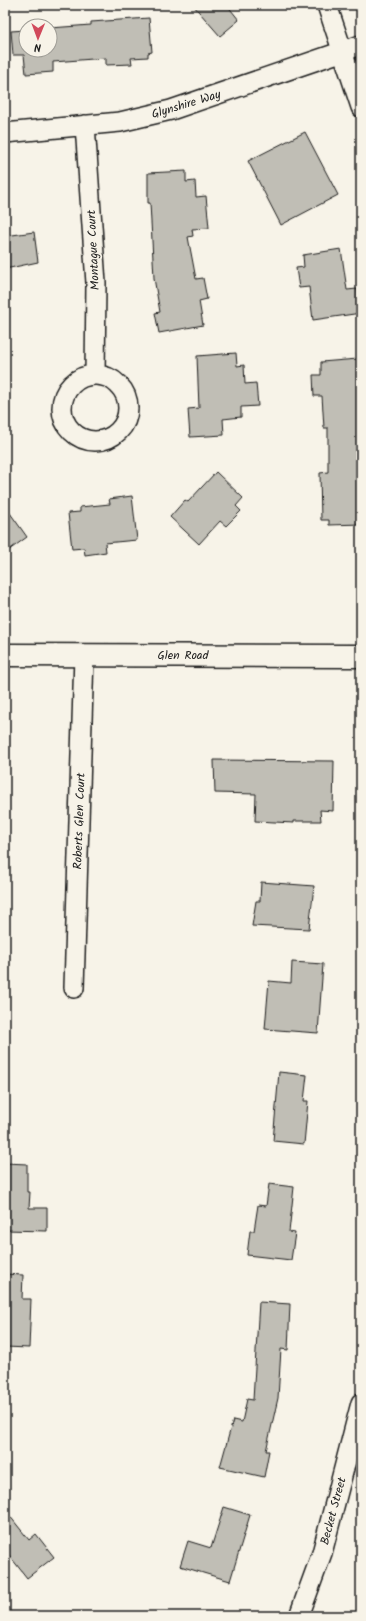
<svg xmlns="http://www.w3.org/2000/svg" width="366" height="1621" viewBox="0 0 366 1621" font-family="Kalam,sans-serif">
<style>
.building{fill:#c0beb5;stroke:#1c1c1c}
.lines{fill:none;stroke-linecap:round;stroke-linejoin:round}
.street-casing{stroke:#1c1c1c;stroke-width:22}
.secondary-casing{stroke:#1c1c1c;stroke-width:25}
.street{stroke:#f7f3e8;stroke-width:19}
.secondary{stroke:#f7f3e8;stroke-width:22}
.labels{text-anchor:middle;stroke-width:3.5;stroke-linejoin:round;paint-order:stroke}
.street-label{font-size:12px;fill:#1c1c1c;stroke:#f7f3e8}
</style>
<rect width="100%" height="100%" fill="#f7f3e8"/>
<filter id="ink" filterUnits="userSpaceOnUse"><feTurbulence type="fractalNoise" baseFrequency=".025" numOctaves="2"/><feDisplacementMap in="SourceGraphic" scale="8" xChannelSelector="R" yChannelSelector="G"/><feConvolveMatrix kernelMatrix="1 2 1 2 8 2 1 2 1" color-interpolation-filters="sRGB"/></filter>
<g filter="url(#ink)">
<path class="building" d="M193,5h34l12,15 -19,16z
M149,18l3,34 -4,1v4l-17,1 1,6 -26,1v-7l-53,4v10l-27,2 -2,-19h-11l-2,-24 15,-1v20h24v-22l41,-3v-3z
M305,132l33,63 -57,30 -33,-64z
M186,171v11l9,-1 1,16 10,-1 3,32 -17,1 1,7 -5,1 8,42 7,-1 4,21 -8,2 4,24 -44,8 -4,-20 5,-1 -6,-34 -4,-75h-2v-30z
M34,232l4,30 -33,7v-33z
M341,249l6,41 10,-1 4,24 -48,7 -4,-33 -10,1 -3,-20 8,-1 -1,-12z
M236,353l1,13 7,-1 1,19 11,-1 2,23 -17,1v10l-18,2 1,16 -34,2 -2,-28 11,-1 -2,-52z
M358,359l1,15h2v150l-32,1v-5h-8l-1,-47 8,-1v-44h-4l-2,-32h-8l-1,-21h8v-13z
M216,472l27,26 -7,8 5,5 -15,15 -6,-5 -21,23 -29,-27 15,-17 3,2z
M132,496l5,44 -32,3 1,9 -21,3 -1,-7 -12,1 -4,-36 12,-1v-5l30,-3 -1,-5z
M5,506l22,31 -22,16z
M214,760l120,1 -1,50 -13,-1 1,11h-27v2l-39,-2 1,-27 -41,-1z
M261,882l53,4 -5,43 -57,-3 4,-25h4z
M292,962l31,2 -5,69 -53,-4 4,-48 22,2z
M279,1072l28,3 -3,26h4l-4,43 -31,-3z
M5,1163l22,1v28h3l-1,16h18v23l-42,-1z
M269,1184l25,3 -5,45 6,1 -4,27 -44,-5 3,-24h4l4,-26 8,1z
M5,1274l18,1 -1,24h9l-2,49 -24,-1z
M259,1302l31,2 -2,46 -7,-1 -3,49 -12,53h3l-5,26 -44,-10 13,-47 9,2 5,-23 6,1z
M224,1507l26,8 -20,66 -50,-15 8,-25 23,7z
M5,1510l24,30 7,-6 18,23 -27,21 -22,-28z"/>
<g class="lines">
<g class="street-casing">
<path id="street" d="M327,5l34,102
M85,125l11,158 -1,92
M5,133l115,-11 51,-12 190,-65
M62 408a33 33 0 1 1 66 0a33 33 0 1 1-66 0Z
M74,988l10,-333
M299,1616l23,-63 39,-150"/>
</g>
<g class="secondary-casing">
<path id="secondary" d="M5,655l356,1"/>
</g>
<use href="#street" class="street"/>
<use href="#secondary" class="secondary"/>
</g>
</g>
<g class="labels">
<g class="street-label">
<text transform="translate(186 104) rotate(-17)" y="4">Glynshire Way</text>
<text transform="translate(93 250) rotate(-93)" y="4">Montague Court</text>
<text x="183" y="659">Glen Road</text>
<text transform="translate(79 821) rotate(-88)" y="4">Roberts Glen Court</text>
<text transform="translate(333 1511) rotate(-75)" y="4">Becket Street</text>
</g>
</g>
<rect width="366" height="1621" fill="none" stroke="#f7f3e8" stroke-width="20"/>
<rect x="10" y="10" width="346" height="1601" fill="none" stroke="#1c1c1c" stroke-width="1.5" filter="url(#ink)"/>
<g transform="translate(38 38) rotate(181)"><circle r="19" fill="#f7f3e8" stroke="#9f9d96"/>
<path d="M0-3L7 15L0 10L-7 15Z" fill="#d1495b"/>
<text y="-6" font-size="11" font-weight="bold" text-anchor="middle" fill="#1c1c1c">N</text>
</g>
</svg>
